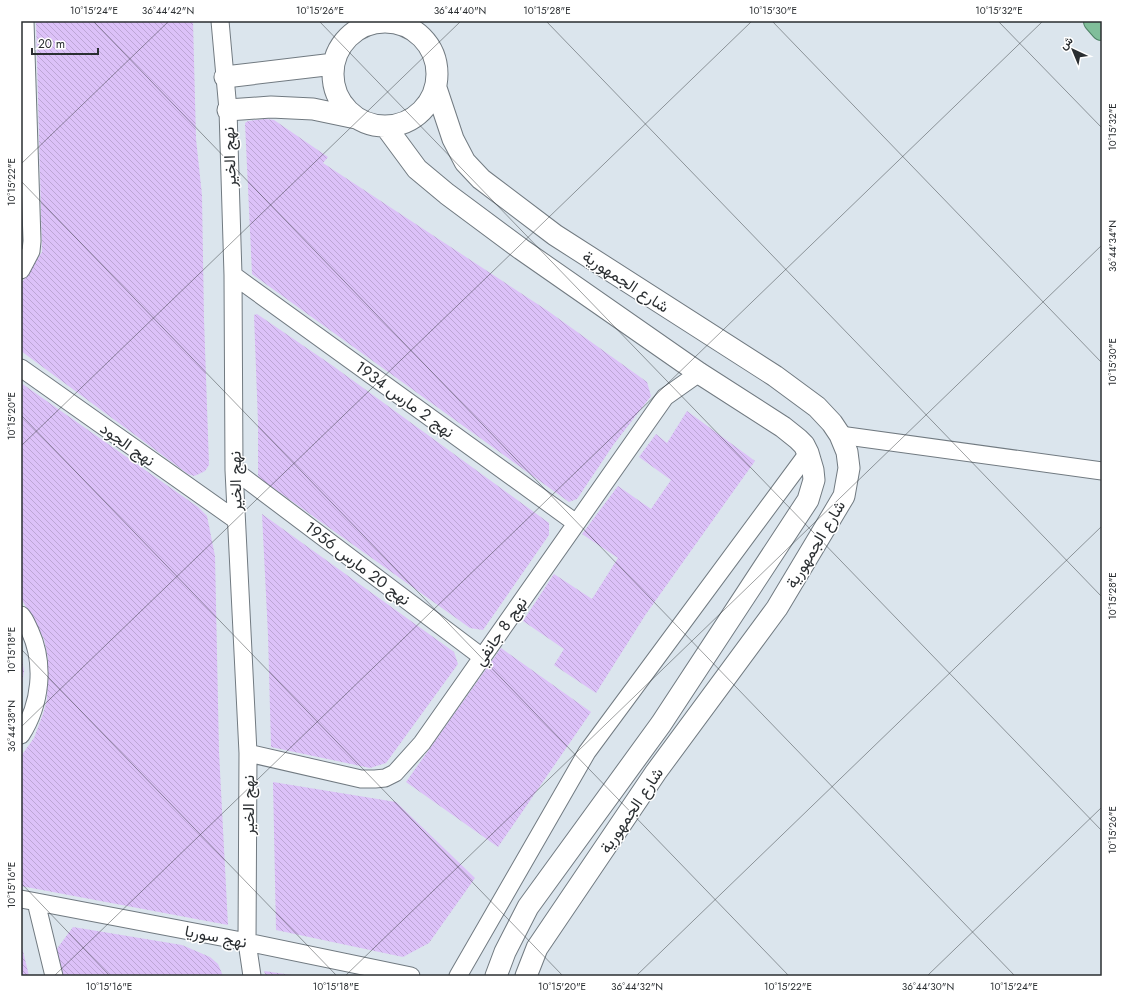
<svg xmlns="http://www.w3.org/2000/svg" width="1123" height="997" viewBox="0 0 1123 997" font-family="Jost,Vazirmatn,sans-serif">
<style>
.building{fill:url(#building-back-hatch)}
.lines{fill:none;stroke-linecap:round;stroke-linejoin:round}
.minor-casing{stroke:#717a81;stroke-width:19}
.tertiary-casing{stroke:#717a81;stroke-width:23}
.trunk-casing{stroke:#4d8165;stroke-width:24}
.minor{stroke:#fff;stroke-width:17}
.tertiary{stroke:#fff;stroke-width:21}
.trunk{stroke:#80be9a;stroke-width:22}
.ticks{fill:none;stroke:#2a2e31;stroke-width:1;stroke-opacity:0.45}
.labels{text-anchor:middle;stroke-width:3;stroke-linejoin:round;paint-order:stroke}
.street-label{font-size:16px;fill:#2a2e31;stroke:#fff}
.neatline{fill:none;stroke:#2a2e31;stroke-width:1.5}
.ticks-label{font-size:10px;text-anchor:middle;fill:#2a2e31}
</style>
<defs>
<pattern id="building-back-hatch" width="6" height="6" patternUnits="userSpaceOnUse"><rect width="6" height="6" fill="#dcc1f8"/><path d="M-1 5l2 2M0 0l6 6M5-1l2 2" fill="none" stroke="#bda6d5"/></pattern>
</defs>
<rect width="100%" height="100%" fill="#dbe5ed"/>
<path class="building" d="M36,21h157l3,118 6,56 2,124 5,146 -4,6 -6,3 -5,2 -6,-2 -167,-123v-67l21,-32z
M265,119l9,1 54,37 -5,6 225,148 99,71 4,14 -37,48 -37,55 -8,3 -317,-228 -7,-151 3,-2z
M257,314l76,52 216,157v12l-66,95 -13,-2 -212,-151v-54l-4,-108z
M21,383l177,124 9,9 8,40 4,196 9,173 -207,-39v-130l13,-18 9,-24 4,-14 1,-41 -4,-20 -23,-41z
M687,411l68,50 -109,153 -50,79 -42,-28 10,-16 -41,-28 31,-47 38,25 26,-41 -36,-24 36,-48 33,23 20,-29 -32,-23 17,-23 11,9z
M262,514l192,138 4,12 -72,99 -16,5 -99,-21 -3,-112z
M501,648l90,64 -93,135 -92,-65z
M21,654l3,17 -2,13h-1z
M273,782l123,20 79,76 -46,65 -26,14 -127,-27z
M73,927l109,18 28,12 8,7 5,12h-164l-6,-22z
M21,947h1l7,29h-8z
M264,971l28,4v1h-26z"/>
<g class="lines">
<g class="minor-casing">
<path id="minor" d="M220,21l8,89 5,165 1,195 14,283 -1,189 5,34
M21,270l10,-19 1,-10 -7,-220
M233,275l343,248
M21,368l215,152
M840,435l262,36
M234,470l248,187
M21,615c4,4 6,10 9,16 15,33 11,73 -9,104
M248,753l113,26h14l10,-1 10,-5 27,-30 243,-346 34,-24
M21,899l226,43 164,34
M36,902l18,74
M458,976l129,-224 221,-299"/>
</g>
<g class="tertiary-casing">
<path id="tertiary" d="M333 74a52 52 0 1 1 104 0a52 52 0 1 1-104 0Z
M225,77l109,-13
M436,88l17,51 12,23 16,17 74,56 220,141 42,31 15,16 8,12 7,17 2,16 -5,28 -67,112 -121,164 -119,176 -11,28
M228,110l43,-3 42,2 43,9
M386,127l31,42 30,25 74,55 178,124 84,54 15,12 6,6 4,8 5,17 1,10 -6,20 -147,224 -133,183 -23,45 -9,24"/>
</g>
<g class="trunk-casing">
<path id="trunk" d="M1095,21l7,8"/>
</g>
<use href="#minor" class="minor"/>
<use href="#tertiary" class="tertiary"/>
<use href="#trunk" class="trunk"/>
</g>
<path class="ticks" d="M93,21l922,955M319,21l783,810M546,21l556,576M772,21l330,342M998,21l104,107M21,164l148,-143M21,181l768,795M21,415l542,561M21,446l440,-425M21,649l316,327M21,727l731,-706M21,883l89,93M54,976l989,-955M345,976l757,-731M636,976l466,-450M927,976l175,-169"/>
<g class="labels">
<g class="street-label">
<text transform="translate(229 157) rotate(-92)" y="6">نهج الخير</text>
<text transform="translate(626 281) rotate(33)" y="6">شارع الجمهورية</text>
<text transform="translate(405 399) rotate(36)" y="6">نهج 2 مارس 1934</text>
<text transform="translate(128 444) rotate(35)" y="6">نهج الجود</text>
<text transform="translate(235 481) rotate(-91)" y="6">نهج الخير</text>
<text transform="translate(815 544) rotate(-59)" y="6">شارع الجمهورية</text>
<text transform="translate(358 563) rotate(37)" y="6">نهج 20 مارس 1956</text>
<text transform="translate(500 631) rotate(-55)" y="6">نهج 8 جانفي</text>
<text transform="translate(248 805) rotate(-90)" y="6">نهج الخير</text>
<text transform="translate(631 810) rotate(-56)" y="6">شارع الجمهورية</text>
<text transform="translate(216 936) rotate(11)" y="6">نهج سوريا</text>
</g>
</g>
<rect width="1123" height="997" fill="none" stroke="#ffffff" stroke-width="44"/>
<g transform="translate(1073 50) rotate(316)" stroke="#ffffff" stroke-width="3" paint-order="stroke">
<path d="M0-3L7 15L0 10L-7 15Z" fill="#2a2e31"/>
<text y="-6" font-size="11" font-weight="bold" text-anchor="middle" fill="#2a2e31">ش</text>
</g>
<path d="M32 48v6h66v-6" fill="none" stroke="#2a2e31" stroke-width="2"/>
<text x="38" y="48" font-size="12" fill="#2a2e31" stroke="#ffffff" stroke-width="3" paint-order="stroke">20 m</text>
<rect x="22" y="22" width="1079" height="953" class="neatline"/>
<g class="ticks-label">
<text x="94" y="14">10°15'24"E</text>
<text x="168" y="14">36°44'42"N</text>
<text x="320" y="14">10°15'26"E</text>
<text x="460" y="14">36°44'40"N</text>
<text x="547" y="14">10°15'28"E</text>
<text x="773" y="14">10°15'30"E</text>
<text x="999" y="14">10°15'32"E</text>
<text transform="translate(1112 127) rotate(-90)" y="4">10°15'32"E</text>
<text transform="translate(11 182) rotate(-90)" y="4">10°15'22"E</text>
<text transform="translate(1112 246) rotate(-90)" y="4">36°44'34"N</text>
<text transform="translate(1112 362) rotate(-90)" y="4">10°15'30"E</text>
<text transform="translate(11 416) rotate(-90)" y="4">10°15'20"E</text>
<text transform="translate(1112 596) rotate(-90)" y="4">10°15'28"E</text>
<text transform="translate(11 650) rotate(-90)" y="4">10°15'18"E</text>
<text transform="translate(11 726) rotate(-90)" y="4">36°44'38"N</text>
<text transform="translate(1112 830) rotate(-90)" y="4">10°15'26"E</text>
<text transform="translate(11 885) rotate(-90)" y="4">10°15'16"E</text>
<text x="109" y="990">10°15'16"E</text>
<text x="336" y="990">10°15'18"E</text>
<text x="562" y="990">10°15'20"E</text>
<text x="637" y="990">36°44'32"N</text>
<text x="788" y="990">10°15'22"E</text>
<text x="928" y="990">36°44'30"N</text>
<text x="1014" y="990">10°15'24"E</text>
</g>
</svg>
